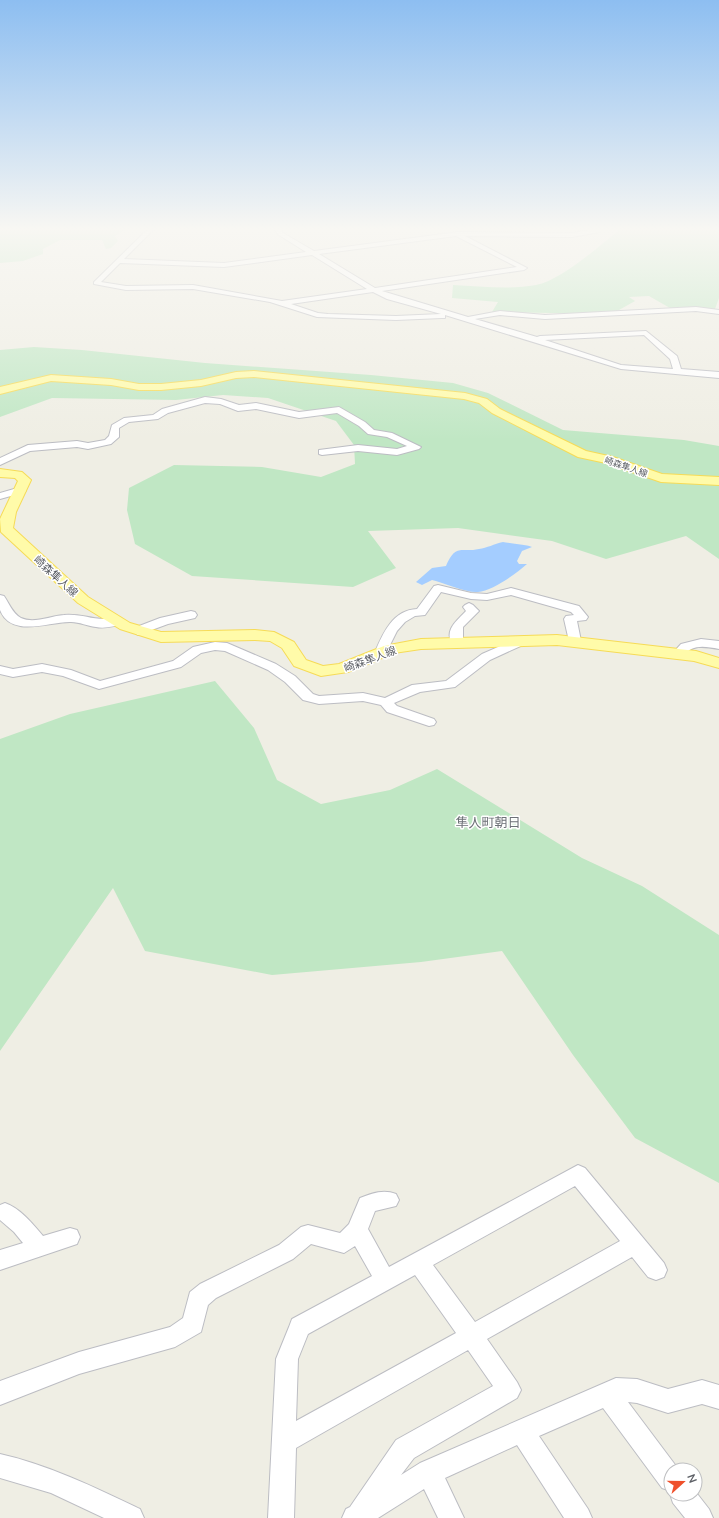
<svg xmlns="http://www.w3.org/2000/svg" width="719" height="1518" viewBox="0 0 719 1518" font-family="Mulish,'Noto Sans JP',sans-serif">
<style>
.green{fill:#c0e7c4}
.water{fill:#a4cdff}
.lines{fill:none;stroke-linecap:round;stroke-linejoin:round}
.minor-casing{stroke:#bcbdc3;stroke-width:2}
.major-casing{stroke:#f6db57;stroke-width:2}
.minor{fill:#fff;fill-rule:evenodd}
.major{fill:#fffba9;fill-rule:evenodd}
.labels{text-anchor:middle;stroke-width:3;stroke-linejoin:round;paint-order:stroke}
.far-street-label{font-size:9px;fill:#5c5f65;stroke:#fff}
.street-label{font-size:11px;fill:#5c5f65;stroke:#fff}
.quarter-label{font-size:13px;fill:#6d7177;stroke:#fff}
</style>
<rect width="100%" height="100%" fill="#efeee4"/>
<path class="green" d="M0,228h129l-14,8 3,5 -7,7 -5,1 -4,-9h-42l-17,9v5l-20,7 -23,2z
M622,228h97v70l-4,11 -45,-1 -21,-12 -20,1 6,4 -23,13 -120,-2 6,-10 -46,-4 1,-13c26,1 57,5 83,0 26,-5 64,-40 86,-57z
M34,347l48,3 123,13 166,12 82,8 35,10 75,37 121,10 35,6v113l-33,-23 -80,23 -54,-18 -94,-13 -90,3 28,37 -43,19 -161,-11 -57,-32 -8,-34 2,-22 45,-23 88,2 59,10 34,-13 -1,-19 -18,-24 -68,-23 -45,-3 -47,5 -124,-2 -52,19v-67z
M215,681l39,47 23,52 44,24 69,-14 47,-21 145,89 60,28 77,49v248l-84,-45 -62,-83 -71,-104 -81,11 -149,13 -127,-24 -32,-63 -113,163v-312l70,-25z"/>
<path class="water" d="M503,542c5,1 26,3 29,5l-10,4 -5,10 2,3h8c-11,10 -35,27 -49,28 -12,1 -34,-9 -46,-12l-10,5 -6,-3 16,-14 14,-2c10,-23 15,-13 33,-17 8,-1 15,-5 24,-7z"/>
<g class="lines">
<g class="minor-casing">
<path id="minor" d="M149,228h6l-31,31 100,4 82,-11 -27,-17 -6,-7h6l4,5 31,18 144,-19 114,1 30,-5 -2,4 -28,5 -107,-1 62,32 -3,2 -142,21 86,26 32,-6 45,4 151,-8 23,3v4l-23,-3 -151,8 -45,-4 -25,4 62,18 3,-1 106,-5 31,25 4,13 38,3v6l-98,-9 -176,-54v3h-3l-46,2 -79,-3 -47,-15 -77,-13 -67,1 -32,-6v-2zM456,236l61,31 -142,21 -56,-34zM312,255l55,34 -85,12 -89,-16 -67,1 -25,-4 19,-19 104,4zM373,292l14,7 54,15 -45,2 -68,-2 -10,-1 -27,-9zM644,335l26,24 3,10 -52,-4 -76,-25z
M205,397l16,2 18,6 17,-2 43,9 40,-5 26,15 9,8 18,3 29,14 -2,2 -22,6 -39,-4 -36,4 -3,-1v-4l39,-5 39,4 10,-3 -20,-9 -19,-3 -9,-8 -22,-13 -38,5 -43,-9 -18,2 -18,-7 -15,-1 -37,10 -10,6 -29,3 -10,6v9l-8,7 -23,5 -11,-2 -47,4 -30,14v-7l28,-13 49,-4 11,2 17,-3 4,-4 3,-11 12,-7 29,-3 9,-6z
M21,487l5,3 -1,2 -25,7v-6z
M438,585l33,8 16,1 24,-6 68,18 9,11 -2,3 -9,1 4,20 -6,4 -6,-4 -5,-22 2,-3 8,-1 -3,-3 -60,-17 -24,5 -16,-1 -30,-7 -16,23 -10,1 -10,6 -8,9 -12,24h-8l-2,-3c8,-19 18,-42 42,-43l17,-23z
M0,595l4,1c5,7 8,17 17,22 13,6 29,-2 43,-3 21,-2 31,8 55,2l6,4 -2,3c-9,2 -18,5 -27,3 -9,-1 -16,-5 -25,-5 -20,-1 -60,17 -71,-12 0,-4 0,-11 0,-15z
M469,603l4,2 6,6 -16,16v16l-2,3h-8c-10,-16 4,-25 13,-35l-3,-4 2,-2z
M191,611l4,1 2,3 -2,3 -27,6 -30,11 -6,-4 2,-3 26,-10z
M521,637l4,1 2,3 -2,3 -35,16 -35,27 -35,5 -26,11 3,3 37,13 2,3 -2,3 -5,1 -42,-14 -6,-7 -18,-4 -44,3 -16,-4 -18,-18 -17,-12 -43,-19 -10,-1 -14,3 -20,14 -82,22 -36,-13 -21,-4 -29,5 -13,-3v-8l13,3 29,-5 29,6 29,11 73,-20 20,-14 22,-5 12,1 49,21 19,12 18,18 6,2 44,-3 22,5 27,-13 34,-4 36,-27z
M701,639l18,2v8c-16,-3 -27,-5 -38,9h-8l-2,-3 10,-11z
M578,1165l7,3 79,95 3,7 -3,7 -8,3 -8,-3 -16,-20 -145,82 30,43 4,8 -4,8 -103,60 -13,17 19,-12 196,-85 21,1 31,10 34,-9 17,5v24l-17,-5 -34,9 -31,-10 -9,-1 51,68h-8v24h24v-3l14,18 4,9h-28l-12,-15 -3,-9 1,-3 -9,-3 -59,-80 -64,28 49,73 4,9h-28l-47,-73 -72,33 19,40h-26l-14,-29 -46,29h-36l4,-9 4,-2 46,-67 97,-54 -25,-36 -172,98 -2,70h-26l8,-159 13,-32 3,-8 80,-43 -17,-30 -11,7 -33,-9 -18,15 -77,39 -8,7 -7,27 -26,15 -96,27 -79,31v-24l79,-29 91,-25 13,-9 7,-26 10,-8 79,-39 22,-18 7,-2 32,8 9,-9 11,-26c12,-5 24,-9 36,-4l3,6 -3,6 -21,5 -7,18 21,38zM575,1186l45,55 -145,81 -42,-57zM415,1275l41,58 -160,88 2,-62 10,-25z
M5,1203c16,6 27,20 38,33l27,-8 7,2 3,7 -3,7 -77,26v-20l23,-7 -9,-11 -14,-12v-15z
M0,1454c49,11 94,33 140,55l4,9h-40l-53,-25 -51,-15z"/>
</g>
<g class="major-casing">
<path id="major" d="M254,371l211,22 22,6 13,10 86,42 27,6 49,17 57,3v8l-58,-3 -55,-19 -28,-6 -86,-44 -13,-10 -15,-4 -210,-22 -18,1 -35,8 -40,4h-22l-28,-5 -60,-4 -51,13v-7l51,-12 60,4 28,5h22l40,-4 35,-8z
M0,469l22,3 9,8 -15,32 -3,16 75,69 42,26 31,9 94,-2 19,2 20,10 12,18 17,6 16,-2 45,-18 37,-7 136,-4 139,16 23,7v10l-25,-7 -137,-16 -136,4 -27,4 -46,19 -27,4 -27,-10 -12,-18 -12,-7 -15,-1 -94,2 -41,-13 -42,-26 -77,-71 -1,-13 18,-38 -3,-3 -15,-1z"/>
</g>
<use href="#minor" class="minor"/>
<use href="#major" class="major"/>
</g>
<linearGradient id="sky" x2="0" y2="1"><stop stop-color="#8dbef1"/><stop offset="0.52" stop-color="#f8f7f3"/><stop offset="1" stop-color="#f8f7f3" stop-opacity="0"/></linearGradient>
<rect width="719" height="440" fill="url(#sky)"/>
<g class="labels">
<g class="far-street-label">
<text transform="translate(626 467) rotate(19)" y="3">崎森隼人線</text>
</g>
<g class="street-label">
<text transform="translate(56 576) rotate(42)" y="4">崎森隼人線</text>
<text transform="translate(370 659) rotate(-20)" y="4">崎森隼人線</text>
</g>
<g class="quarter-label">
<text x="488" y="827">隼人町朝日</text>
</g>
</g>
<g transform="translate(683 1482) rotate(69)"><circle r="19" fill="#ffffff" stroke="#bebfc1"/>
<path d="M0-3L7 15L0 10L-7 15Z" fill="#ef502b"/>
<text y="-6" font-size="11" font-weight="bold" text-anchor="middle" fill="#5c5f65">N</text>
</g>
</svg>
